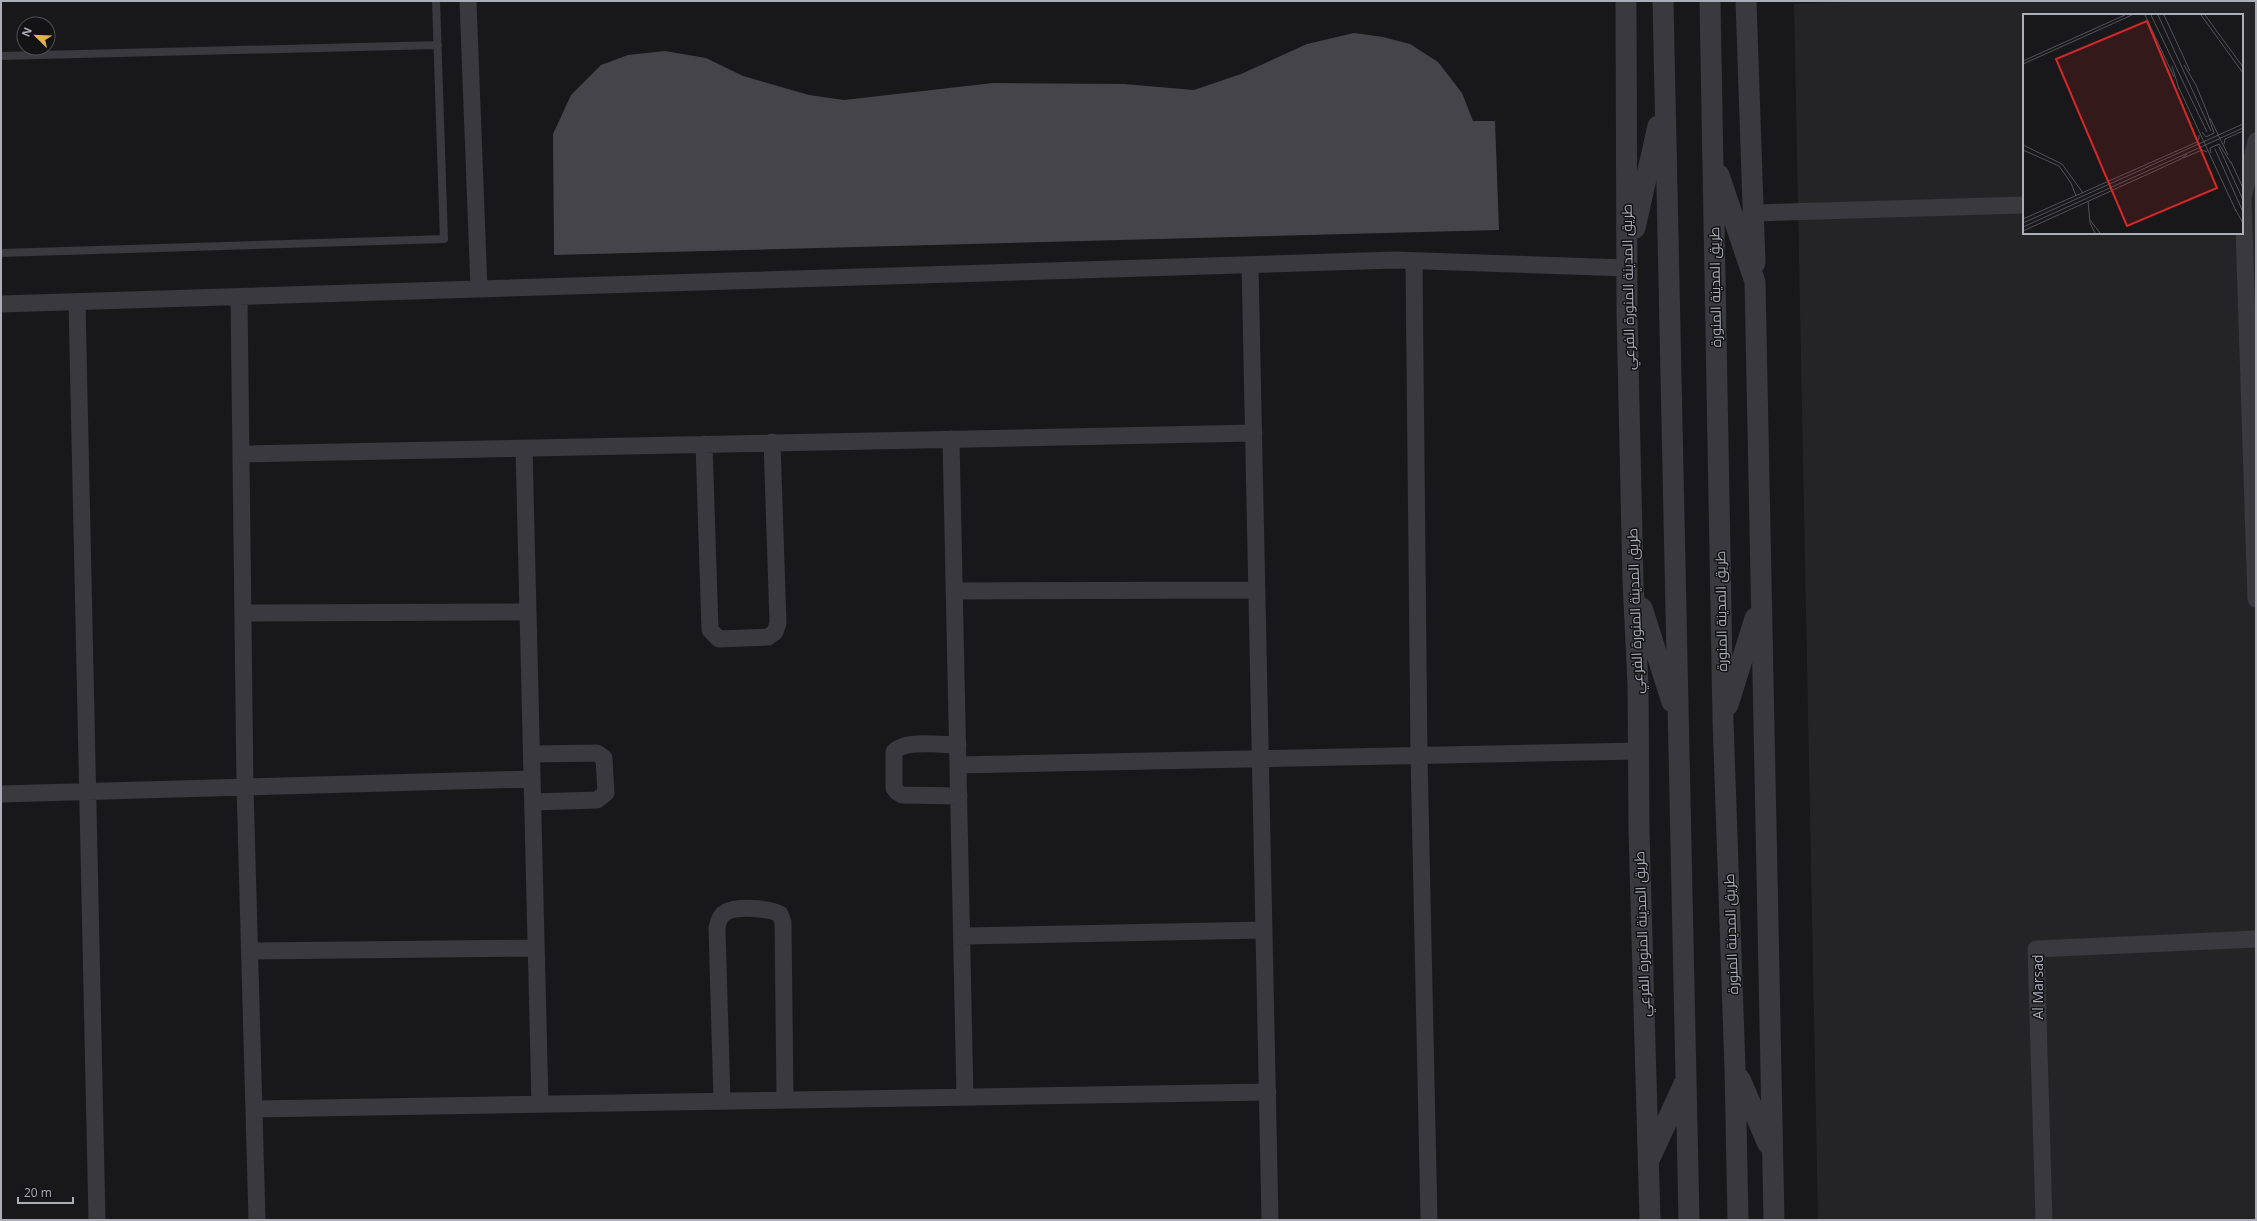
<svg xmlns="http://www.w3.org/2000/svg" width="2257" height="1221" viewBox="0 0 2257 1221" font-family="'Open Sans',Cairo,sans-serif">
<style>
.built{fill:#242426;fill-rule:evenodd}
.building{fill:#454549}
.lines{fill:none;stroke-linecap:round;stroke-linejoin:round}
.service{stroke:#39393e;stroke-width:8}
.minor{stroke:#39393e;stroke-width:17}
.tertiary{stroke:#39393e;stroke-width:21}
.labels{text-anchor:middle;stroke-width:3;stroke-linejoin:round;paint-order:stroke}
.street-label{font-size:14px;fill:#abaeb8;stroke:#131214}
.inset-road{fill:none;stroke:#535359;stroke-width:1}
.view{fill:#d62828;fill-opacity:0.15;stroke:#d62828;stroke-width:2}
.inset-edge{fill:none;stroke:#abaeb8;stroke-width:2}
</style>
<rect width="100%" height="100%" fill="#181719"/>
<path class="built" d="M1877,1h379v1219h-438l-24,-1216zM2024,15h218v218h-218z"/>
<path class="building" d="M1354,33l29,4 27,7 28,18 24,31 11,28h22l4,109 -945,25 -1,-121 18,-39 30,-30 27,-10 37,-4 41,7 37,18 66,19 35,5 149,-17 131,1 70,6 47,-16 66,-30z"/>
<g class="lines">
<path class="service" d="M1,56l437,-11
M1,253l443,-14 -8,-238"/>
<path class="minor" d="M468,1l11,288
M2256,141l-13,57 13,401
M1755,213l269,-8
M1414,262l5,493 10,465
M1250,265l20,955
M239,297l6,490 12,433
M77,302l20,918
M1,304l1394,-44 232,8
M951,439l14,658
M704,444l6,186 9,9 49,-2 7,-5 3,-9 -6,-181
M524,448l16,656
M241,454l1013,-21
M954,591l303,-1
M243,613l285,-1
M958,745c-15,0 -54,-6 -64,7v36l3,4 5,3 57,1
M532,754l65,-1 7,5 2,35 -9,7 -64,2
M958,765l681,-14
M1,794l531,-15
M962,936l302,-6
M250,951l286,-3
M722,1101l-5,-173c1,-6 3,-13 9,-16 11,-6 43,-4 54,2l3,8 2,178
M254,1109l1014,-17
M2044,1220l-8,-271 220,-10"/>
<path class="tertiary" d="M1626,1l1,314 6,266 5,104 1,146 11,389
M1663,1l26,1219
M1710,1l13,719 12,349 3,151
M1746,1l9,262
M1719,175l36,107 19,938
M1635,228l23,-102
M1642,608l30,94
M1728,705l27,-87
M1740,1079l28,65
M1650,1158l34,-74"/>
</g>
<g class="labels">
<g class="street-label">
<text transform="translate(1628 287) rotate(-91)" y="5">طريق المدينة المنورة الفرعي</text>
<text transform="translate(1715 287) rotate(-91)" y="5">طريق المدينة المنورة</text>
<text transform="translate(1635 611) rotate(-92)" y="5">طريق المدينة المنورة الفرعي</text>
<text transform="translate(1721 611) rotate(-91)" y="5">طريق المدينة المنورة</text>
<text transform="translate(1642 934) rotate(-92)" y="5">طريق المدينة المنورة الفرعي</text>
<text transform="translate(1731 934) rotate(-92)" y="5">طريق المدينة المنورة</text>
<text transform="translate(2038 987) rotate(-90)" y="5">Al Marsad</text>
</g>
</g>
<g transform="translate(2023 14)">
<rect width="220" height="220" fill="#181719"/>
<path class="inset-road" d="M122,1l29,62M128,1l56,117M135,1l53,116M141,1l26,56M178,1l42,58M182,1l38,52M0,47l102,-46M0,50l109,-49M161,51l12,20M149,52l7,23M173,71l11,27M155,72l58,125M187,104l18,37M179,118l4,5 8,-4 -7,-21M201,130l1,-5 18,-8M0,131l39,19 21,29M196,133l24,53M192,135l28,63M0,136l36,16 12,17 5,13M188,139l-1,-5 9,-4 12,19M160,144l19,-8 5,2M208,148l12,26M65,187l2,22 5,10M212,195l8,14M0,205l174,-77 2,-3v-4M67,206l10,13M0,209l220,-99M0,213l220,-99M0,217l158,-72 6,-5"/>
<path class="view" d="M124,7l70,167 -90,38 -71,-167z"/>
<rect width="220" height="220" class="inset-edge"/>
</g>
<rect width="2257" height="1221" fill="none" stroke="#abaeb8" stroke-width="4"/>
<g transform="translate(36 36) rotate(293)"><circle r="19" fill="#131214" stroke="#505056"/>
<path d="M0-3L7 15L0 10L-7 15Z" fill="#e2b447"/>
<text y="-6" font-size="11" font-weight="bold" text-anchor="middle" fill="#abaeb8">N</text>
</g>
<path d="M18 1197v6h55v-6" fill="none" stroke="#abaeb8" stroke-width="2"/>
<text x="24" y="1197" font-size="12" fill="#abaeb8" stroke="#131214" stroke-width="3" paint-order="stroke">20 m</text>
</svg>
